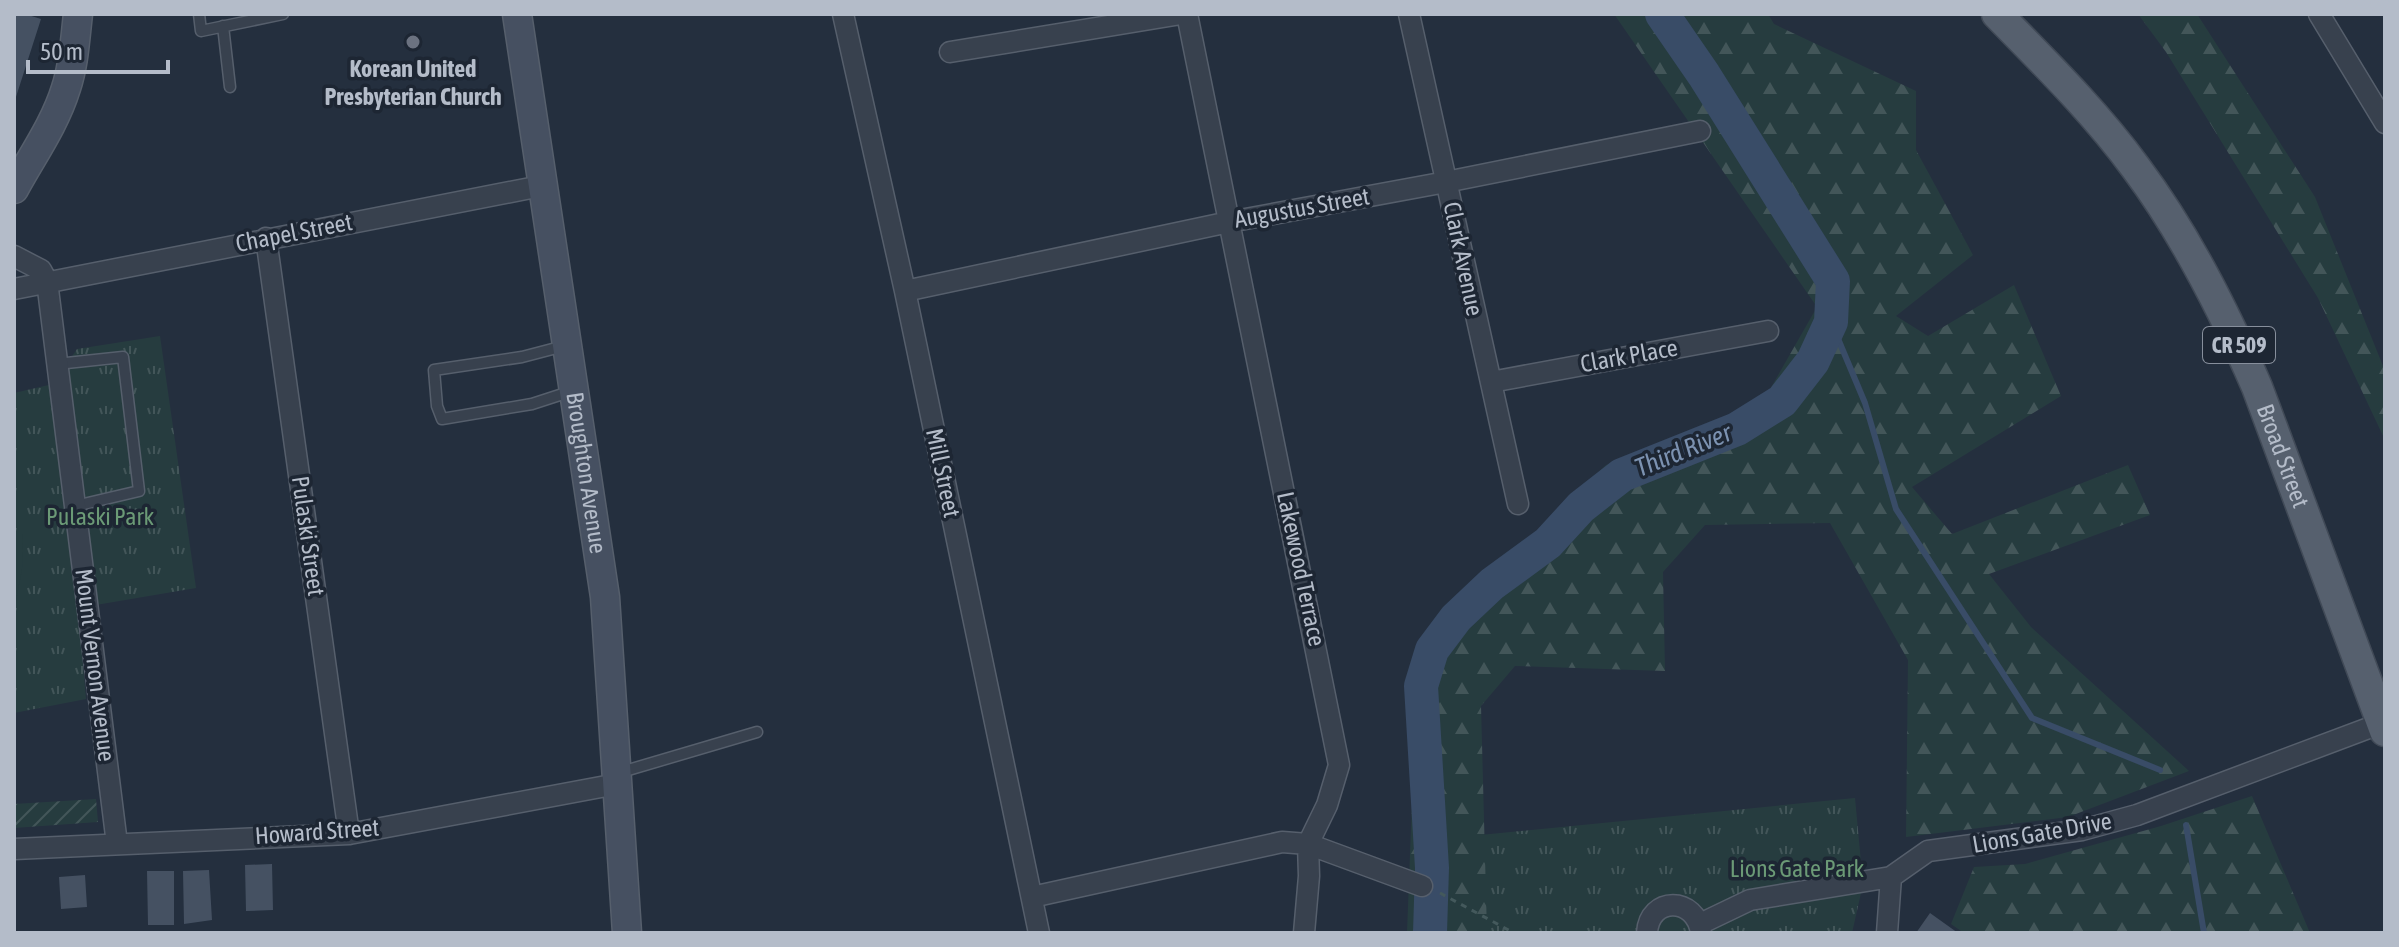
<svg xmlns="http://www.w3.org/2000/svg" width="2399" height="947" viewBox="0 0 2399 947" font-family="'Asap Condensed',sans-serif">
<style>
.grass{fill:url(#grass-tufts)}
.forest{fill:url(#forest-firs)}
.garden{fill:url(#garden-furrows)}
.pitch{fill:#263c3f}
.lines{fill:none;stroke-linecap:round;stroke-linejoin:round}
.stream{stroke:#394c67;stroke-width:6}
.river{stroke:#394c67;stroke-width:34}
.building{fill:#455162}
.lane-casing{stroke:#565f6c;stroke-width:13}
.street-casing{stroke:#565f6c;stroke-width:23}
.secondary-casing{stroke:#565f6c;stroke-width:31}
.primary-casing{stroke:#414a57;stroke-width:33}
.path{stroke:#44595c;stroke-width:3;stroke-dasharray:6 6;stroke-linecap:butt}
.lane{stroke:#38414e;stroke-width:10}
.street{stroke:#38414e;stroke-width:20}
.secondary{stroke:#465061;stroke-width:28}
.primary{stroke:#56606e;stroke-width:30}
.worship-dot{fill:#6b7280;stroke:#1d2633;stroke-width:3}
.labels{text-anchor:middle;stroke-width:7;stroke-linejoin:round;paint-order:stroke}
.shield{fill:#1d2633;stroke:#878f9c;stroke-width:2}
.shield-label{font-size:22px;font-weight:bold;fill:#b4bcc9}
.poi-label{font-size:24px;font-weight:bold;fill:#b4bcc9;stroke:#1d2633}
.street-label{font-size:24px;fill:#b4bcc9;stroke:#1d2633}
.park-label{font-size:24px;fill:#6b9a76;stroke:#1d2633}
.water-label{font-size:26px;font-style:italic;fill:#7c92b1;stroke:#1d2633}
</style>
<defs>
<pattern id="grass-tufts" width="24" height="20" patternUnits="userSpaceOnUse" patternTransform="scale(2)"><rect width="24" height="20" fill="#263c3f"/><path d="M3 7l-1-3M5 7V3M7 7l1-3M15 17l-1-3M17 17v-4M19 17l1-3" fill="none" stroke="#435659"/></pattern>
<pattern id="forest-firs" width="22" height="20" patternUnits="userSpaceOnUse" patternTransform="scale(2)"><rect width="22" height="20" fill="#263c3f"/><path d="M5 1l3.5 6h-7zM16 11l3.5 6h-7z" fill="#435659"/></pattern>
<pattern id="garden-furrows" width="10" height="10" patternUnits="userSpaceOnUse" patternTransform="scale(2)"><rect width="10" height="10" fill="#263c3f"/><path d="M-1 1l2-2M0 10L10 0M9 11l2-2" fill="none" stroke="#435659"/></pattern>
</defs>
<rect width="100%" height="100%" fill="#242f3e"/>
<path class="grass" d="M160,336l36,252 -118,20 8,91 -72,14v-320l39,-9 24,-35z
M1855,798l8,86 -11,49h-390l-2,-96z"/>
<path class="forest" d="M1614,14h154l6,10 142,67v59l57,105 -77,61 32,20 86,-51 47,111 -149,91 40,47 176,-69 22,50 -161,59 42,53 158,144 -121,46 -162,20 2,-177 -78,-137 -125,2 -42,47 2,99 -150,-5 -34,40 6,227h-80l11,-286 188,-182 155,-60 56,-98z
M2138,14h59l118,183 70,174v69l-67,-142 -152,-246z
M2252,796l58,137h-346l-13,-9 23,-57 51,-3 136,-38z"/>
<path class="garden" d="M96,799l2,23 -84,6v-24z"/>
<path class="pitch" d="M14,533h9l-1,36 -8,42z"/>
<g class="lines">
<path class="stream" d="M1831,322l34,81 31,106 136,209 128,52
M2186,825l18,108"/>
<path class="river" d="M1430,933l2,-65 -11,-182 11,-36 24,-32 36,-34 56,-41 33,-36 41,-32 115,-46 45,-28 31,-40 18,-39 2,-41 -129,-206 -42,-61"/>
</g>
<path class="building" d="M14,14h11l16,5 -26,81z
M272,864l1,46 -27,1 -1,-46z
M209,870l3,50 -28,4 -1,-53z
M147,871h27v54h-26z
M85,875l2,32 -26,2 -2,-32z
M1930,913l28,20h-42z"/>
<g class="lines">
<g class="lane-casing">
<path id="lane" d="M199,14l2,17 82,-17
M223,26l7,61
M564,346l-42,11 -88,13 3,36 5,13 90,-15 40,-13
M57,364l66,-7 16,134 -64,15
M618,773l139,-41"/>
</g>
<g class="street-casing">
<path id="street" d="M843,14l62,277 134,642
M1409,14l109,490
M2319,14l66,109
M950,52l231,-38
M266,238l83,596
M14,256l27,14 6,11 70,563
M14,289l527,-103
M905,291l324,-69 217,-40 254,-51
M1491,382l277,-51
M14,849l335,-15 268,-50
M1032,897l250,-55 26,2 19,-39 12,-40 -152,-751
M1700,924l50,-24 141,-23 37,-26 154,-21 55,-15 245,-92
M1304,933l5,-57 -1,-32 114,42
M1647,933c2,-37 49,-37 54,0
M1887,933l4,-56"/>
</g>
<g class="secondary-casing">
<g id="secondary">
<path id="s1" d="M517,14l88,583 22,336"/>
<path d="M14,189c18,-33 41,-65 52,-101 8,-24 9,-49 12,-74"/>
</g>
</g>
<g class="primary-casing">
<g id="primary">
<path id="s2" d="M1997,14c48,49 98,98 139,154 50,67 88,143 121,219l128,344"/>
</g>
</g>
<path class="path" d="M1440,893l74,40"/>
<use href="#lane" class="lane"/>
<use href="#street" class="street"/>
<use href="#secondary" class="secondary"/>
<use href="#primary" class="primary"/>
</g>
<circle class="worship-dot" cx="413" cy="42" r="8"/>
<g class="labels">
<rect class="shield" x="2203" y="327" width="72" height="36" rx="6"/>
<g class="shield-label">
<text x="2239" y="353">CR 509</text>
</g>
<g class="poi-label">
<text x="413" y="77">Korean United<tspan x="413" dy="28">Presbyterian Church</tspan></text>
</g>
<g class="street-label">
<text transform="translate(1302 208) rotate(-10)" y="8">Augustus Street</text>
<text transform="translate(294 233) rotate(-11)" y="8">Chapel Street</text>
<text transform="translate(1463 259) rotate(78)" y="8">Clark Avenue</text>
<text transform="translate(1629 356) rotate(-10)" y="8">Clark Place</text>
<text dy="8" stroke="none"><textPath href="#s2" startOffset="532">Broad Street</textPath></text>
<text dy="8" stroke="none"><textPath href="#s1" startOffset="464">Broughton Avenue</textPath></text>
<text transform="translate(943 473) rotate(78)" y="8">Mill Street</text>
<text transform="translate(308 536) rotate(82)" y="8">Pulaski Street</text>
<text transform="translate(1301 569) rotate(78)" y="8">Lakewood Terrace</text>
<text transform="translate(95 665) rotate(83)" y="8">Mount Vernon Avenue</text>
<text transform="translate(317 832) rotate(-4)" y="8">Howard Street</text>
<text transform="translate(2042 833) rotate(-10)" y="8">Lions Gate Drive</text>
</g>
<g class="park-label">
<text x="100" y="525">Pulaski Park</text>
<text x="1797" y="877">Lions Gate Park</text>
</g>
<g class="water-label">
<text transform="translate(1683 450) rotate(-22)" y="9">Third River</text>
</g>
</g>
<rect width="2399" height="947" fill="none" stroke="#b4bcc9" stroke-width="32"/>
<path d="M28 60v12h140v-12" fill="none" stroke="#b4bcc9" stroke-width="4"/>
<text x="40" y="60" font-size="24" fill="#b4bcc9" stroke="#1d2633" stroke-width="6" paint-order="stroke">50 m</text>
</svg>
